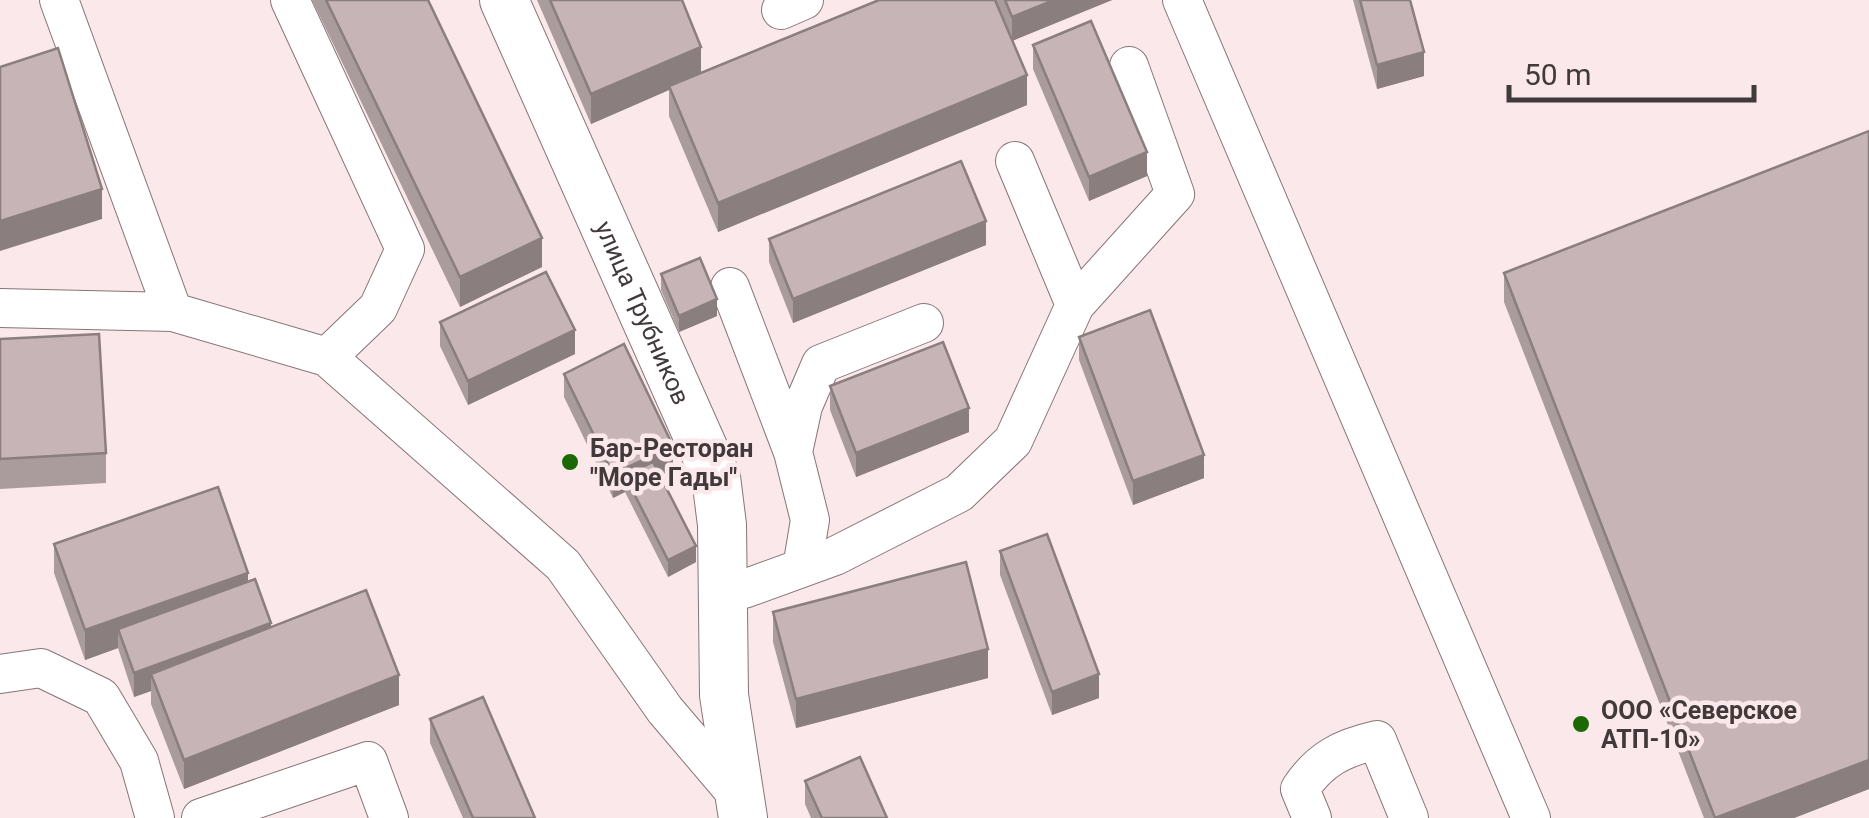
<svg xmlns="http://www.w3.org/2000/svg" width="1869" height="818" viewBox="0 0 1869 818" font-family="Roboto,sans-serif">
<style>
.lines{fill:none;stroke-linecap:round;stroke-linejoin:round}
.minor-casing{stroke:#867577;stroke-width:40}
.major-casing{stroke:#867577;stroke-width:50}
.minor{stroke:#fff;stroke-width:38}
.major{stroke:#fff;stroke-width:48}
.wall{fill:#aa9b9d}
.shaded-wall{fill:#8b7e7f}
.building{fill:#c6b4b6;stroke:#8b7e7f;stroke-width:2.5}
.poi-dot{fill:#1c6804;stroke:#fbe8ea;stroke-width:4}
.labels{text-anchor:middle;stroke-width:9;stroke-linejoin:round;paint-order:stroke}
.street-label{font-size:25px;fill:#41393a;stroke:#fbe8ea}
.poi-label{font-size:25px;font-weight:bold;fill:#41393a;stroke:#fbe8ea;text-anchor:start}
</style>
<rect width="100%" height="100%" fill="#fbe8ea"/>
<g class="lines">
<g class="minor-casing">
<path id="minor" d="M59,0l114,312
M290,0l115,249 -27,59 -51,49
M1182,0l349,818
M781,10l23,-10
M1015,161l60,144
M730,287l63,165 17,68 -8,48
M0,308l173,4 154,45 236,208 102,145 74,87
M793,452l10,-46 18,-42 103,-41
M723,590l21,-1 91,-33 124,-63 54,-52 62,-136 100,-111 -46,-128
M0,674l41,-6 60,29 38,64 16,57
M201,818l167,-57 21,57
M1312,818l-12,-29c20,-30 42,-41 77,-49l32,78"/>
</g>
<g class="major-casing">
<g id="major">
<path id="s1" d="M504,0l212,477 6,48 2,170 19,123"/>
</g>
</g>
<use href="#minor" class="minor"/>
<use href="#major" class="major"/>
</g>
<path class="wall" d="M312,0h116l114,267 -82,40z
M537,0h145l19,73 295,-73h116l-100,41 15,64 -309,127 -49,-116v-26l-78,34z
M1353,0h57l14,76 -47,13z
M1033,45l114,131 -58,25 -56,-132z
M1869,131v658l-75,29h-90l-200,-516v-29z
M769,239l217,6 -193,78 -24,-61z
M661,274l56,42 -38,16 -18,-42z
M440,322l135,32 -107,51 -28,-59z
M1079,337l125,141 -71,27 -54,-145z
M0,339l106,114v30l-106,6z
M564,374l109,95 -13,7 36,86 -28,15 -43,-85 -12,6 -49,-101z
M830,386l139,46 -113,45 -26,-67z
M54,544l194,37 23,46 128,78 -215,84 -33,-85v-13l-17,6 -16,-49 -33,12 -31,-87z
M1000,551l99,147 -47,17 -52,-140z
M773,612l215,66 -192,50 -23,-86z
M430,719l105,99h-72l-33,-75z
M805,781l82,37h-76l-6,-14z"/>
<path class="shaded-wall" d="M1054,0h58l-100,41v-24z
M701,47v30l-32,9v4l-78,34v-30z
M1424,52v24l-47,13v-24z
M1027,75v30l-309,127v-29z
M1147,152v24l-58,25v-24z
M102,189v30l-102,32v-30z
M986,221v24l-193,78v-24z
M542,238v29l-82,40v-30z
M717,299v17l-38,16v-16z
M575,330v24l-107,51v-24z
M969,408v24l-113,45v-24z
M673,446v23l-41,20 -7,-13v16l-12,6v-24z
M1204,455v23l-71,27v-24z
M696,546v16l-28,15v-17z
M248,573v30l-130,26v19l-33,12v-30z
M271,623v24l-120,27v17l-17,6v-24z
M988,649v29l-192,50v-29z
M1099,674v24l-47,17v-23z
M399,675v30l-215,84v-29z
M1869,760v29l-75,29h-76z"/>
<path class="building" d="M326,0h102l114,238 -82,39z
M550,0h132l19,47 -110,47z
M879,0h116l32,75 -309,128 -49,-117z
M1005,0h49l-42,17z
M1360,0h50l14,52 -47,13z
M1091,21l56,131 -58,25 -56,-132z
M58,48l44,141 -102,32v-154z
M1869,131v629l-154,58 -211,-545z
M961,161l25,60 -193,78 -24,-60z
M700,258l17,41 -38,17 -18,-42z
M546,272l29,58 -107,51 -28,-59z
M1150,310l54,145 -71,26 -54,-144z
M99,334l7,119 -106,6v-120z
M943,342l26,66 -113,45 -26,-67z
M624,344l49,102 -60,28 -49,-100z
M653,462l43,84 -28,14 -43,-84z
M218,487l30,86 -163,57 -31,-86z
M1047,534l52,140 -47,18 -52,-141z
M966,562l22,87 -192,50 -23,-87z
M255,579l16,44 -137,50 -16,-44z
M366,590l33,85 -215,85 -33,-86z
M483,697l52,121h-62l-43,-99z
M860,757l27,61h-65l-17,-37z"/>
<g class="poi-dot">
<circle cx="570" cy="462" r="10"/>
<circle cx="1581" cy="724" r="10"/>
</g>
<g class="labels">
<g class="street-label">
<text dy="9" stroke="none"><textPath href="#s1" startOffset="342">улица Трубников</textPath></text>
</g>
<g class="poi-label">
<text x="590" y="457">Бар-Ресторан<tspan x="590" dy="29">"Море Гады"</tspan></text>
<text x="1601" y="719">ООО «Северское<tspan x="1601" dy="29">АТП-10»</tspan></text>
</g>
</g>
<path d="M1509 85v15h245v-15" fill="none" stroke="#41393a" stroke-width="5"/>
<text x="1524" y="85" font-size="30" fill="#41393a" stroke="#fbe8ea" stroke-width="8" paint-order="stroke">50 m</text>
</svg>
